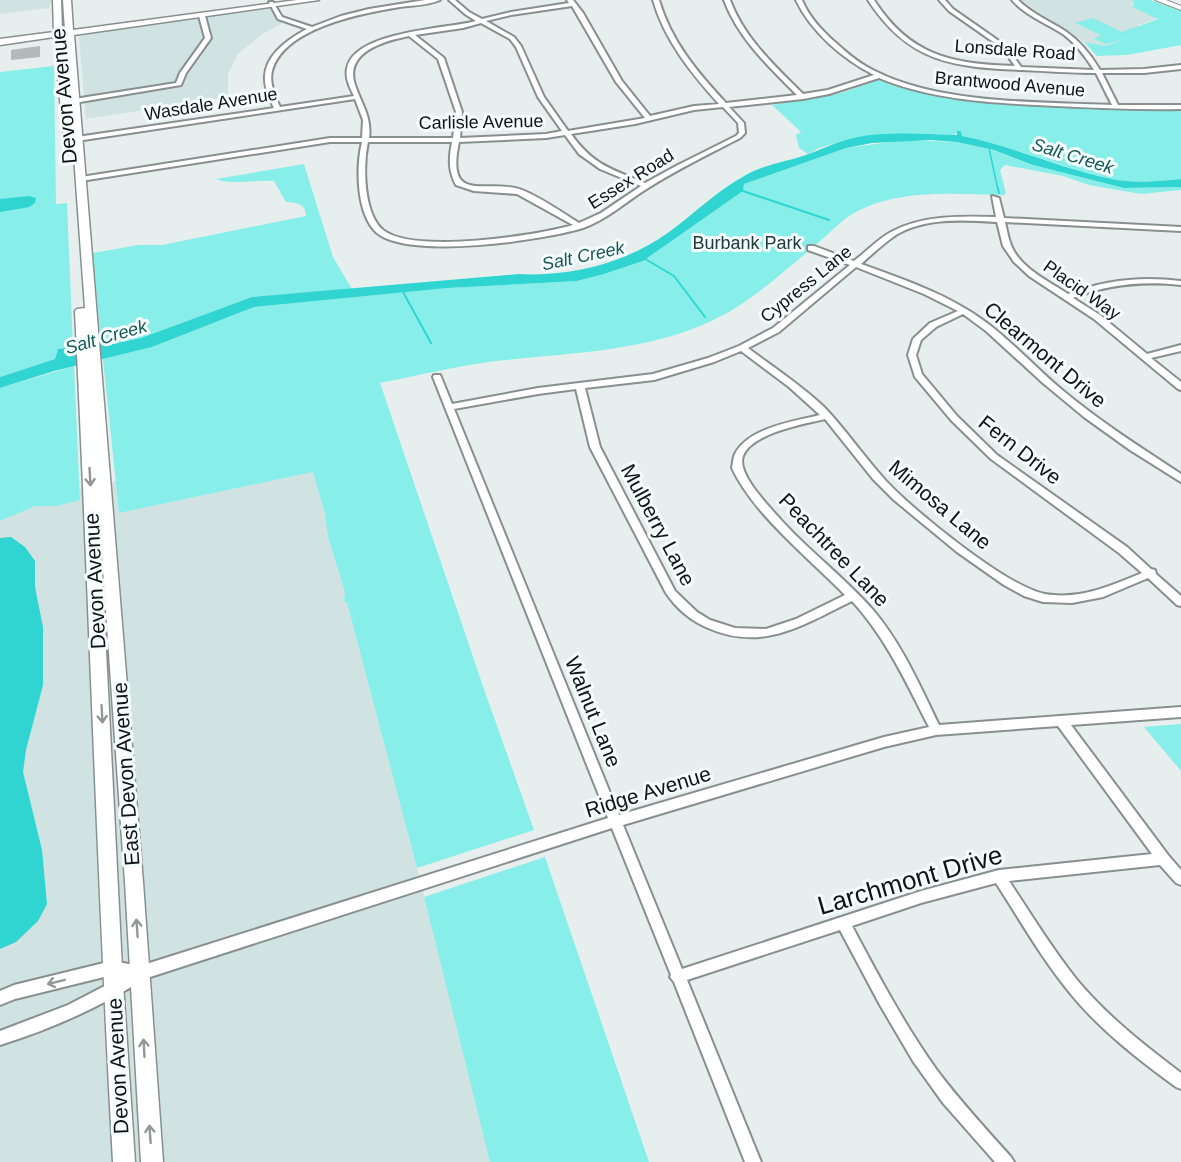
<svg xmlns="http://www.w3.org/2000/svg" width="1181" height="1162" viewBox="0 0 1181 1162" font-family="Arial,sans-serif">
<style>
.built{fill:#d0e2e1}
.green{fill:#87eeea}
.water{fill:#30d5d1}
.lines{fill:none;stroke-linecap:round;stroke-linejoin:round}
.stream-far1{stroke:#30d5d1;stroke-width:1.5}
.stream{stroke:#30d5d1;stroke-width:2}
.building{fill:#b2bbba}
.minor-casing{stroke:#88908f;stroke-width:4}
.tertiary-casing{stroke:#88908f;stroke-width:2}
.secondary-casing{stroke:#88908f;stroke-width:3}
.minor{fill:#fff;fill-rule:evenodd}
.tertiary{fill:#fff;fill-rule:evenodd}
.secondary{fill:#fff;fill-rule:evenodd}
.oneway{stroke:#949595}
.labels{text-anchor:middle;stroke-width:6;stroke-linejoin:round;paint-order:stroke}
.far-street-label{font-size:18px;fill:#111414;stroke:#f4fcfc}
.far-water-label{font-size:18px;font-style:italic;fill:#175856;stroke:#f4fcfc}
.far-park-label{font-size:18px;fill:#203a39;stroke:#f4fcfc}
.street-label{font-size:21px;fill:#111414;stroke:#f4fcfc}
.near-street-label{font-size:26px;fill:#111414;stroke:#f4fcfc}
</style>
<rect width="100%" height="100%" fill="#e6efee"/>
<path class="built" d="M0,0h52l-3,8 -49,6z
M1021,0h111l1,8 25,10 -20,7 14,7 -47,14 -21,-4z
M273,8l13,13 -25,14 -23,19 -10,20v23l-142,22 -7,-82 11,-4z
M313,472l12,42 3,23 17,54 -1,10 3,2 70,265 73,294h-490v-641l36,-15h21l22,-6 1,-11 36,-8 3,32z"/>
<path class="green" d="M1132,0h18l31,11v34l-54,10 -30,1 -13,-14 21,4 23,-8 -22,6 -12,-5 7,-4 -26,-12 18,-5 29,14 36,-13 -26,-12 2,-1z
M54,66l2,138 11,-1 6,144 -15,2 -3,10 -55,18v-305z
M879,80c58,21 116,24 177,27 42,2 83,5 125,3v69c-23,2 -46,5 -69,0 -51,-11 -99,-33 -150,-43v-5l-9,4 -35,-1 -69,5 -30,9 -11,6 -9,-6 -3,-13 5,-3 -29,-27 69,-12z
M906,140l51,2 37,8 39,15 91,23 57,-1v3l-40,4 -52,-9 -26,-9 -58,-11 -5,5 6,23 -2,2c-49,-1 -105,-7 -150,18 -13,7 -24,20 -35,29 -34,28 -69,62 -110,80 -65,30 -142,31 -213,39 -38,5 -77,14 -116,22l105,309 49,138 -117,38 -70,-265 -3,-2 1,-9 -17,-55 -3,-23 -12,-42 -194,41 -16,-154 49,-12 102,-40 194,-19 129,-7 27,-7 39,-13 100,-70 1,-7 102,-36z
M304,164l29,93 19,32 -100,8 -111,41 -29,6 -2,-2h-9l-8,-89 45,-8h24l144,-29c-1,-13 -8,-13 -20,-14l-12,-21c-16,-1 -47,4 -58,-2z
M74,366l6,134 -23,6h-21l-36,15v-133z
M1181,724v47l-37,-44z
M545,857l104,305h-159l-66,-265z"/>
<path class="water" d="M957,131h4l1,5c51,10 99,33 150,43 23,5 46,2 69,0v8l-57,1 -91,-23 -39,-15 -37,-8 -26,-2 -59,3 -26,5 -102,36 -1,7 -100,70 -39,13 -27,7 -129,7 -194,19 -102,40 -98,24 -54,17v-11l55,-18 3,-10 52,-7 2,2 29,-6 111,-41 267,-23c52,3 107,-11 150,-42 26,-19 49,-42 77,-57 19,-11 40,-13 60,-20 14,-5 28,-12 43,-16 33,-8 71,-5 104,-4h4z
M29,196l7,2 -1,5 -6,4 -29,5v-13z
M11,537l14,10 10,14v26l8,40v58l-17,65 -3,22 19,78 5,54 -9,17 -22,21 -16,7v-411z"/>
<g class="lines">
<path class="stream-far1" d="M989,148l9,42"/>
<path class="stream" d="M998,188l1,5
M740,190l89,30
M642,257l32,19 31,41
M403,292l28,51"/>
</g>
<path class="building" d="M40,46v11l-29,3v-10z"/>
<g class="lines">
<g class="minor-casing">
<path id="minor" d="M425,0h15c-13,6 -31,5 -46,8 -36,6 -111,21 -122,63 -3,12 3,25 8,36l74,-11c-4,-8 -9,-18 -7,-27 6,-38 100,-40 129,-48l-11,-7 -16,-14h6l14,12 13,7 29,-7 58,-9 -2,-3h6l10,13 39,68 28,35 44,-10 25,-2c-28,-31 -54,-63 -66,-104h6c12,41 38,72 67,103l71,-8c-28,-28 -59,-57 -73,-95h6c14,38 45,66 73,94l25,-4 46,-15c-31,-16 -63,-43 -78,-75h6c7,17 20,31 34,43 12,11 25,22 41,29 64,32 164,30 235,33l-16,-32c-25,0 -49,-2 -74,-3 -69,-3 -113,-7 -154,-70h6c36,56 78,64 141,66l-13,-18 -53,-37 -10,-11h6l8,9 53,37 15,21 73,3c-9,-14 -18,-26 -31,-36 -17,-11 -37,-18 -51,-34h6c14,14 32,21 47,31 15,10 26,24 35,39l44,-1 37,-4v4l-37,4h-42l16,32h63v4c-42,1 -83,-1 -125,-3 -60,-3 -121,-5 -177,-28l-50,16 -26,5 -74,8 15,16 1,10 -5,5c-31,16 -62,31 -92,50 -21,13 -42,32 -65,40 -39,12 -173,32 -206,5 -21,-19 -21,-66 -15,-91h-32l-249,39 -4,-2 4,-2 249,-39h32l1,-18 -8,-21 -285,43 -3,-2 3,-2 204,-30c-5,-10 -10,-21 -9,-32 1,-22 25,-38 42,-47l-29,-10 -9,-17h4l9,15 30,10 29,-11 28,-7zM572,6l44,76 29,36 -77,13 -24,-34 -23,-51 -7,-9 -28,-16 25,-6zM481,23l29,16 6,8 22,50 24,34 -16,3 -86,4 2,-26 -18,-54 -29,-23 48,-7zM409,36l29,23 18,53 -3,26h-84c3,-21 -8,-35 -14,-53 -11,-33 29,-44 54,-49zM723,107l15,16 1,10 -3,3 -58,29 -33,18c-34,-14 -52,-18 -74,-49l64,-10 59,-14zM565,135l14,19 21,15 41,17 -40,27 -22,10c-18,-11 -37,-25 -57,-33 -34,-13 -77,17 -63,-48l87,-4zM368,142h84c-3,16 -4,28 4,43l18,6 43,3 56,31c-37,11 -160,29 -190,5 -20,-17 -20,-65 -15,-88z
M202,14l3,2 6,22 -25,35 -5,12 -113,19 -3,-2 3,-2 108,-17 4,-10 25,-35 -6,-22z
M992,196l7,2 5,20 177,9v4l-176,-9c2,8 3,16 6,23 9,23 37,36 57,49 37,-14 73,-18 113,-13v4c-38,-4 -72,-1 -108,13l27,17 47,39 34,-9v6l-30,7 30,24v8l-3,-1 -84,-70 -65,-43 -15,-14 -11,-16 -6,-24c-33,-2 -75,-5 -104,15 -11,8 -22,18 -32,27 36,13 72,25 105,45 36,21 64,54 95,80 38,32 79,58 120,85v8l-51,-32 -46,-33 -41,-34 -57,-52 -23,-17 -27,13 -15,13 -5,15 6,19 35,42 40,39 130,92 24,22 4,1 1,4 25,22v10l-4,-1 -29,-27 -45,19 -31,6 -29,-1 -19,-6 -20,-11 -47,-33 -63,-52 -21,-21 -48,-60c-21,5 -73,14 -82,37 -7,18 27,51 38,64 29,32 64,58 92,90 29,34 47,76 66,115l242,-18v10l-110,8 97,130 13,15v15l-5,-2 -16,-18 -151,16c22,33 43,68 68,99 30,36 67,65 104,93v16l-5,-2c-38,-28 -76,-57 -106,-94 -28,-34 -50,-73 -74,-110l-75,20 -69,23c26,49 52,98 84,143 23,31 49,59 75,88l3,5h-19l-52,-59 -30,-42 -33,-56 -40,-75 -153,50 74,182h-16l-71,-180 -4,-5 1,-2 -59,-147 -468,151c-45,29 -93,50 -144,66v-14l68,-26 54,-28 -10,-2 -97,24 -15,6v-14l14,-6 98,-24 28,5 468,-148 -175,-441 1,-2h6l1,2 11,27 86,-16 115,-14 55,-16 31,-12 34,-18 77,-63 -42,-15v-4h6l40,15c12,-9 24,-22 37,-29 32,-17 70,-16 105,-15zM856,267l68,27 34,17 -28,12 -17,16 -5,16 7,22 36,43 40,39 128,94 23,20c-31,13 -63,27 -97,21 -38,-7 -132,-84 -159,-113 -22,-24 -40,-51 -62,-74 -23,-22 -51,-40 -76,-59l31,-16zM741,351l48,36 31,28c-26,6 -72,13 -85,39 -2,4 -2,9 -3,14 22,47 77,90 113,127l-49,24 -30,10 -31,-1 -25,-8 -13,-8 -22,-21 -75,-144 -15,-59 69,-8 60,-18zM576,389l14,58 76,146c10,15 25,28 42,35 55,24 95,-3 144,-27 34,37 54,81 77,126l-45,10 -265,78 -165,-406 84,-15zM1058,726l94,128 -153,16 -78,21 -239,78 -59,-144 261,-78 52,-12z"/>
</g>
<g class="tertiary-casing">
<path id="tertiary" d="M1155,0h11l15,6v4z"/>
</g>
<g class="secondary-casing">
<path id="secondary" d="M53,0h8l1,31h3l-2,-31h8l2,30 224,-30h22l-245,35 69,847 20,280h-22l-16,-280 -26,-371 23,457 13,194h-22c-16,-284 -24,-567 -38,-851l2,-2 8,-1 -12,-166 -4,2 -5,-3 -10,-104 -54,8v-6l54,-7zM63,36h3l5,84 -8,-73z"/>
</g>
<use href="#minor" class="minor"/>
<use href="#tertiary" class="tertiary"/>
<use href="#secondary" class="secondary"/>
</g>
<defs><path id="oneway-shaft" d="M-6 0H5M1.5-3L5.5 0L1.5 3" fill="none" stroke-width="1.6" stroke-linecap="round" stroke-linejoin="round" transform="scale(1.5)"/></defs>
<g class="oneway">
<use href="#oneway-shaft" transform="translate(90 477) rotate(87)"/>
<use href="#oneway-shaft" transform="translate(102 714) rotate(87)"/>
<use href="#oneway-shaft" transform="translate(137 928) rotate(-94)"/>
<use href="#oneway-shaft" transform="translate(56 982) rotate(166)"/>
<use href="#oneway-shaft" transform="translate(144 1048) rotate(-93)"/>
<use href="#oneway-shaft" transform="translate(150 1134) rotate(-94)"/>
</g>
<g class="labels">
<g class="far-street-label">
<text transform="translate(1015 50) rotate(4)" y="6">Lonsdale Road</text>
<text transform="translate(1010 84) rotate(5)" y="6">Brantwood Avenue</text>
<text transform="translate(211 104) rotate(-9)" y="6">Wasdale Avenue</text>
<text transform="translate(481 122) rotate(-1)" y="6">Carlisle Avenue</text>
<text transform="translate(631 179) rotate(-32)" y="6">Essex Road</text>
<text transform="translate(806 284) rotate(-39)" y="6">Cypress Lane</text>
<text transform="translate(1082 290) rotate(35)" y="6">Placid Way</text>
</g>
<g class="far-water-label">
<text transform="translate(1073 156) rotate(17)" y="6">Salt Creek</text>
<text transform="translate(583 256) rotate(-12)" y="6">Salt Creek</text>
<text transform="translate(106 337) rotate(-16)" y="6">Salt Creek</text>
</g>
<g class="far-park-label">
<text x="747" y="249">Burbank Park</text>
</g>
<g class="street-label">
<text transform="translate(64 96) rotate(-95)" y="7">Devon Avenue</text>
<text transform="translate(1045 355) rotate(40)" y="7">Clearmont Drive</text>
<text transform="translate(1020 450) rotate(38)" y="7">Fern Drive</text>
<text transform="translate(940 505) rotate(40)" y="7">Mimosa Lane</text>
<text transform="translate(658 525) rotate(62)" y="7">Mulberry Lane</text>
<text transform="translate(834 550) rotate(46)" y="7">Peachtree Lane</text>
<text transform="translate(95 581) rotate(-93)" y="7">Devon Avenue</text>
<text transform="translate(593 712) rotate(68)" y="7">Walnut Lane</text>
<text transform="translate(126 774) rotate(-94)" y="7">East Devon Avenue</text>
<text transform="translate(648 792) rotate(-17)" y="7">Ridge Avenue</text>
<text transform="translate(118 1066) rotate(-93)" y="7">Devon Avenue</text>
</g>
<g class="near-street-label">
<text transform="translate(910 880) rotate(-16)" y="9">Larchmont Drive</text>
</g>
</g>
</svg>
